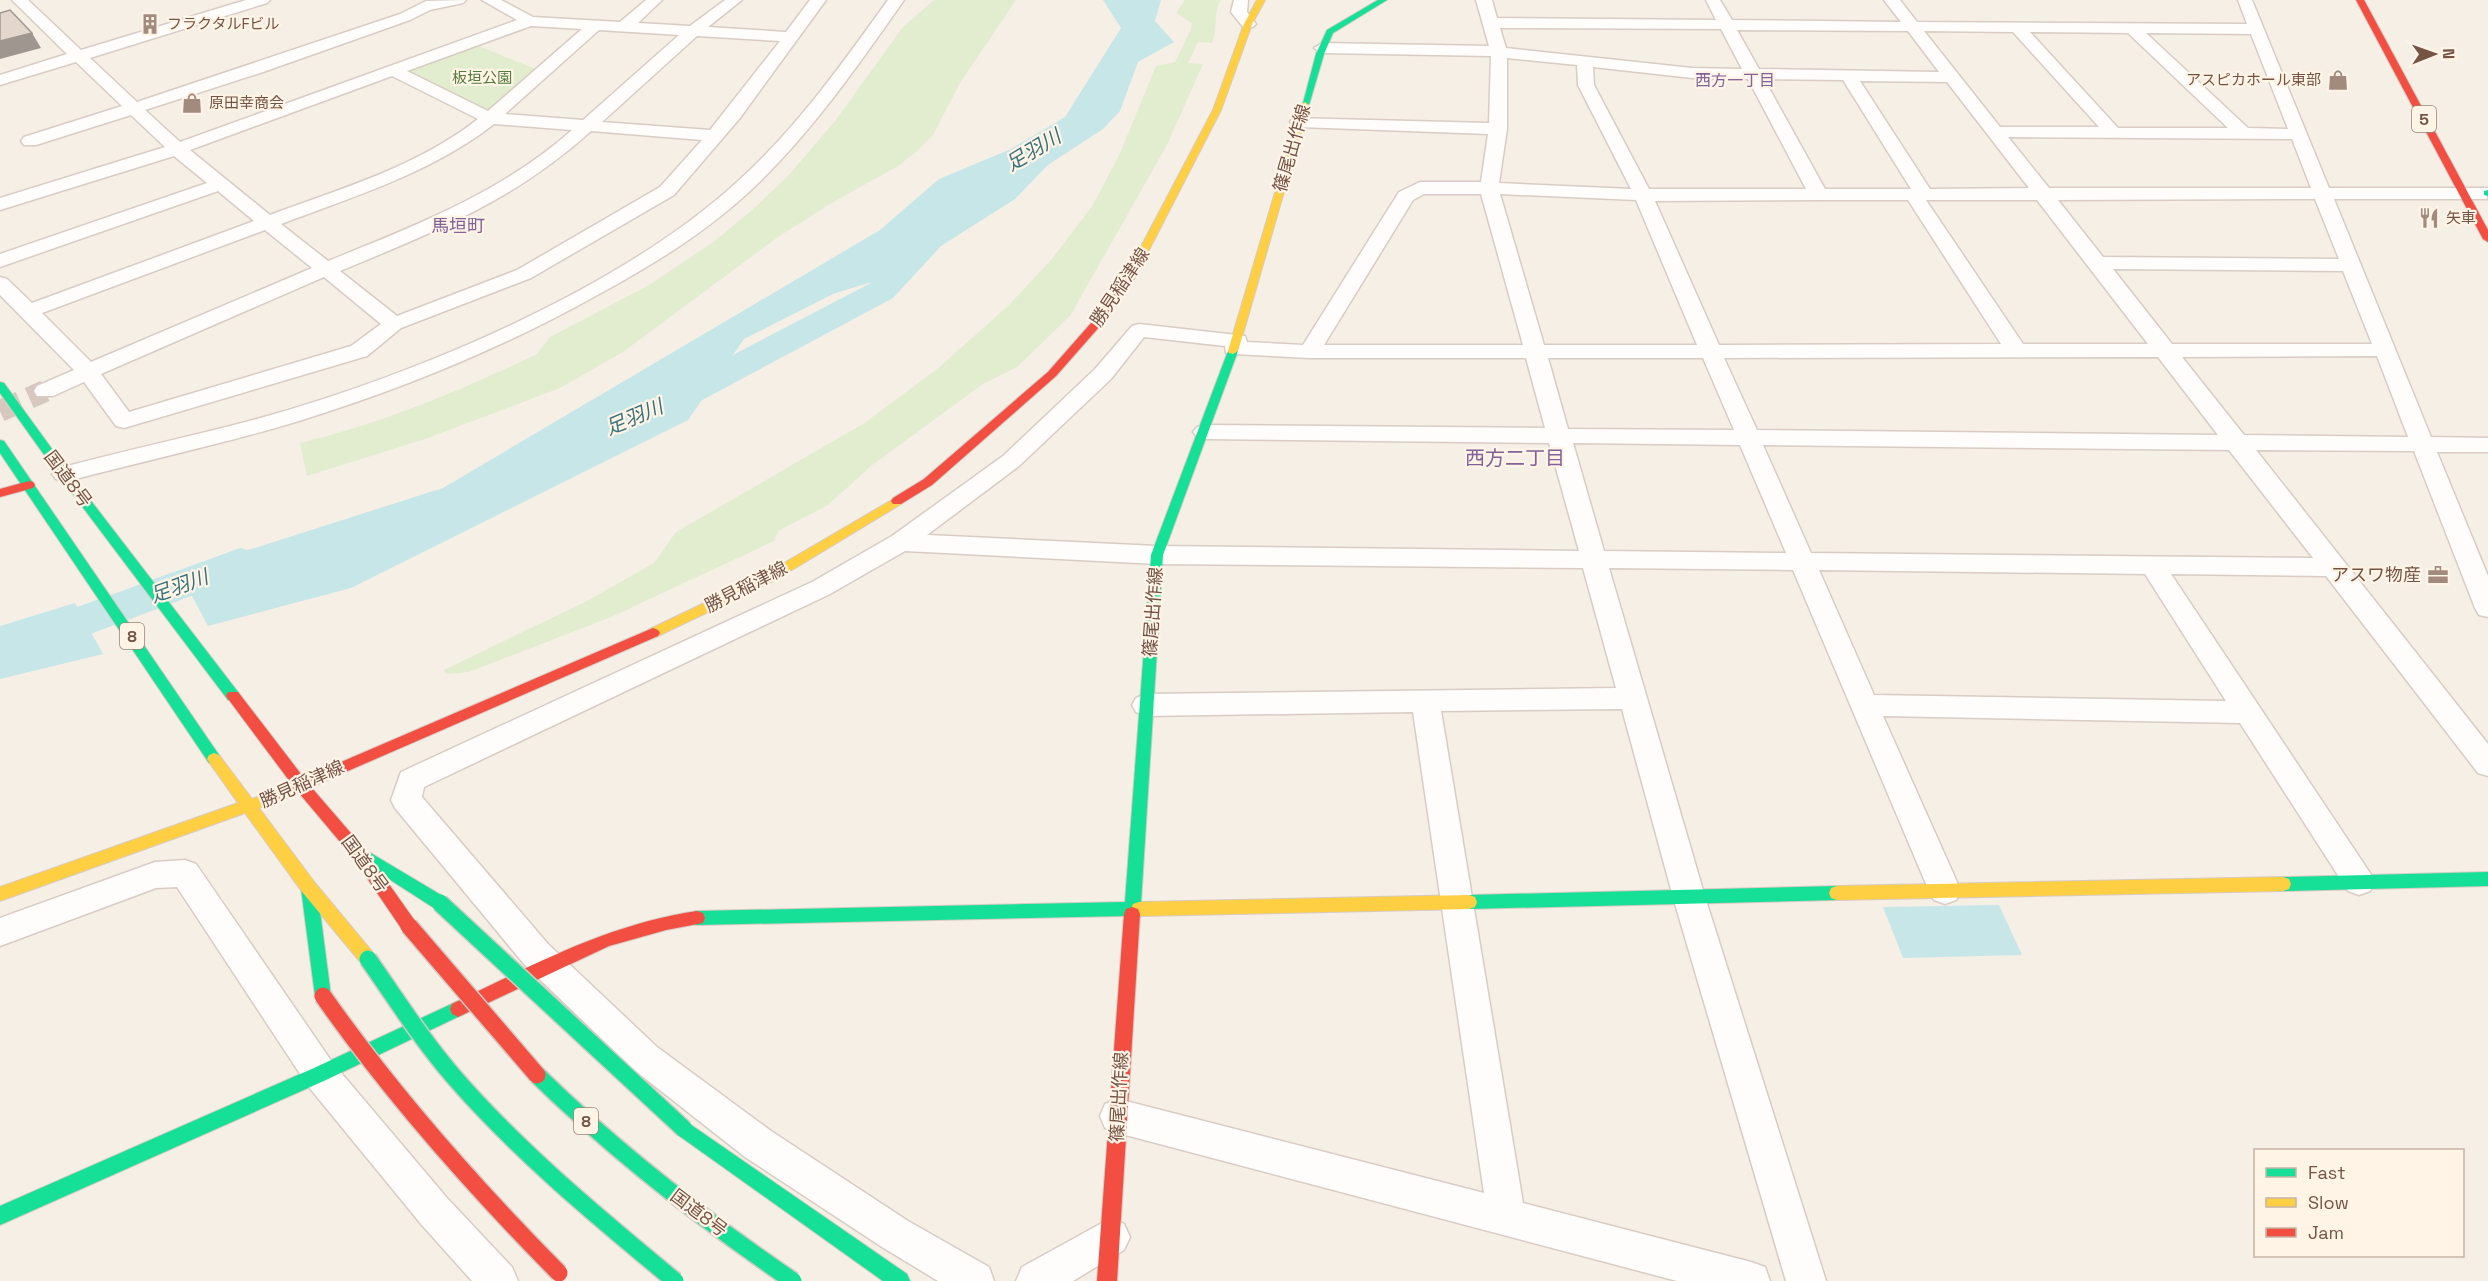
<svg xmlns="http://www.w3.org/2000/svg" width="2488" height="1281" viewBox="0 0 2488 1281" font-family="'Space Grotesk','Noto Sans JP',sans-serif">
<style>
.green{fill:#e2edcf}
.water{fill:#c7e6e7}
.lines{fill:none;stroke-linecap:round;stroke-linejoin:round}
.river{fill:#c7e6e7;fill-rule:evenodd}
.street-tunnel{stroke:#d6c8be;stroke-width:22;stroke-dasharray:22 10;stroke-linecap:butt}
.street-casing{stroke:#d8ccc4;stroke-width:3}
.fast-casing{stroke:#d7cbc2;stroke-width:2}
.slow-casing{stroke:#d7cbc2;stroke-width:2}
.jam-casing{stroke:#d7cbc2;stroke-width:2}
.street{fill:#fefdfb;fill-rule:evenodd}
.fast{fill:#16e098;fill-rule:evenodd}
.slow{fill:#ffcf43;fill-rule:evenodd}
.jam{fill:#f24e42;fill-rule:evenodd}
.fast-bridge-casing{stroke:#d5cac3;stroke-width:20;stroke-linecap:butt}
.jam-bridge-casing{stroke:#d5cac3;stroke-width:20;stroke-linecap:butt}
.fast-bridge{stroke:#16e098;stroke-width:17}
.jam-bridge{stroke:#f24e42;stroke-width:17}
.shaded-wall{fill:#9f9690}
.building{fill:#e3d7cd;stroke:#9f9690;stroke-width:1.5}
.labels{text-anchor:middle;stroke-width:4.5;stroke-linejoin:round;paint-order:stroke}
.far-poi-label{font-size:15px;fill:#755446;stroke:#fff4e6;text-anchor:start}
.far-park-label{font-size:15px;fill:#527b3d;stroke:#fff4e6}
.far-neighbourhood-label{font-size:16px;fill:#836199;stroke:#fff4e6}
.shield{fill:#fff4e6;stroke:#9e8476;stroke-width:1.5}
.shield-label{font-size:16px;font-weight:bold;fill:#755446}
.street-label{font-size:18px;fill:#755446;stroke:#fff4e6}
.far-quarter-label{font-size:18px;fill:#836199;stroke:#fff4e6}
.poi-label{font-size:18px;fill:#755446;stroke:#fff4e6;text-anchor:end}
.water-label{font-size:20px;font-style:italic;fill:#39737c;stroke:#fff4e6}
.neighbourhood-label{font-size:20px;fill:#836199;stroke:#fff4e6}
</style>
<rect width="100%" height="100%" fill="#f6efe6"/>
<path class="green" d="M934,0h82l-56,83 -27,52 -16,16 -19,15 -68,38 -52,33 -155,115 -63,36 -135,51 -118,37 -7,-33c83,-20 160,-52 237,-89l13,-17 99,-52 63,-42 39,-32 36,-34 48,-56 68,-94z
M1185,0h36c-9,14 -2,29 -9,43l-14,-1 -10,21 15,1 -36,81 -97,171 -53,51 -34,17 -112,82 -43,39 -50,26 -4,10 -163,76 -142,55 -24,2 -1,-4 143,-69 67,-38 22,-31 187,-108 74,-55 71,-63 43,-46 42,-55 27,-52 36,-87 19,-4 16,-33 1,-6 -16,-10z
M474,44l64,26 -50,43 -86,-44z"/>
<path class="water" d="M1103,0h58l-6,21 19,21 -36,20 -18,49 -17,18 -55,36 -33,34 -118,75 -64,20 -89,45 -56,81 -337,168 -143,38 -29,-54 264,-84 437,-258 59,-51 72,-30 54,-32 56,-89z
M75,603l28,51 -103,25v-53z
M1999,905l23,50 -119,3 -20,-51z"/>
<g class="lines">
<path class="river" d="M938,223l11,2 5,7 -61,66 -215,115 -13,3 -13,-3 -5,-8 5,-8 217,-113 58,-59z
M240,548l15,4 6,10 -6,10 -255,96v-33z"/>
<path class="street-tunnel" d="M0,411l45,-20"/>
<g class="street-casing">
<path id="street" d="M12,0h16l53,50 165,-50h24l-3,3 -177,55 47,44 263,-88 26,-13 40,-1 -3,3 -33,7 -20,10 -147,52 -118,38 35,32 337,-122 -35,-20h19l32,17 87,5 26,-22h16l-24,23 52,3 35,-26h17l-34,27 78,5 24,-32h16l-86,118 -66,77 -143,83 -130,50 -34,28 -243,72 -8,-2 -32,-44 -31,14h-16l-3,-5 3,-5 37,-16 -74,-75v-18l7,2 25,24 222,-82 -36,-30 -218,76v-13l207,-71 -33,-27 -174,54v-12l165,-51 -34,-32 -95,30h-12l-3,-4 3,-4 98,-31 -46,-44 -76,23v-10l67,-21zM531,26l51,3 -94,82 -81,-40zM599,30l80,5 -96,85 -78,-6zM697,36l83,5 -70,89 -108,-8zM392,76l86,43c-61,48 -136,69 -208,96l-80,-65zM494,124l78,6c-71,63 -157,96 -244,131l-47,-37c74,-28 150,-51 213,-100zM591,131l111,9 -42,47 -143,83 -120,46 -57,-45c94,-39 174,-70 251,-140zM265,230l47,38 -221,94 -49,-49zM324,277l57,47 -30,22 -222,66 -28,-38z
M888,0h16c-47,67 -94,135 -154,191 -44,41 -96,73 -149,102 -94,53 -196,95 -299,127 -78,24 -159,41 -238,62l-8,-3 -4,-5 4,-5c66,-18 134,-32 201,-50 155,-43 361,-128 480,-237 59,-53 105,-118 151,-182z
M1234,0h14l-1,12 9,12 -3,3h-10l-12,-15z
M1476,0h16l5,18 219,2 -10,-20h14l12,20 169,2 -17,-22h16l17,22 330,2 -9,-24h14l77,188h159l-1,11h-153l97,238 57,1v14h-51l51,124v41l-9,-2 -4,-7 -61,-157 -158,-1 232,294v32l-10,-3 -152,-197 -155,-2 199,299 5,9 -5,9 -11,4 -11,-4 -108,-168 -357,-7 78,175 -5,9 -11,4 -11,-4 -5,-9 -136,-321 -184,-2 96,329 121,384h-40l-113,-384 -51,-188 -181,2 82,492 228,59 14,5 5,14h-93l-559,-148 -13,-5 -5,-12 5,-12 13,-5 366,94 -71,-481 -267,4 -10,-4 -4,-7 4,-7 10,-4 470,-6 -33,-120 -426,-4 -252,-13 -75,43 -406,193 -2,10 126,147 109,103 114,84 137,90 81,46 5,14h-56l-56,-34 -137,-90 -112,-88 -109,-105 -129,-156 -4,-8 10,-28 411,-190 80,-46 111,-80 92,-87 37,-43 7,-2 98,11 8,1 2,6 56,3 96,-153 21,-10h61l7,-48 -189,-7 -9,-5 3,-4 196,5 2,-67 -169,-3 -8,-5 8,-5 167,3zM1500,28l221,1 21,40 -50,-1 -186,-20zM1737,30l171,1 31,41 -180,-3zM1924,31l89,1 86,95h-99zM2030,32l98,1 100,95h-110zM2146,33l105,1 37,95 -40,-1zM1507,58l70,7 1,20 53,104 -132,-6 8,-54zM1593,67l99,11 56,1 58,110h-157l-55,-104zM1764,79l79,1 68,109h-86zM1860,81l87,1 82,106 -99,1zM2008,137l284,2 19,49h-262zM1424,194h57l42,151h-199l89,-145zM1500,194l136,6 61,145h-153zM2315,199l24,60 -236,-2 -45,-57zM1821,200h87l93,144 -282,1 -64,-144zM1926,200h111l111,144h-125zM2113,269l230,2 29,73h-200zM1144,337l81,9 1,7 8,1 75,4h217l19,70 -340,-3 -8,2 -4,5 4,5 8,2 344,4 30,108 -422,-5 -230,-11 92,-69 92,-87zM2377,356l31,81 -164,-2 -62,-78zM2158,357l60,78 -461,-5 -33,-72zM1548,358h155l31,72 -166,-1zM1573,443l167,2 46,108 -182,-2zM1763,445l466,5 84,108 -502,-5zM1819,570l326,4 81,127 -352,-6z
M185,860l11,4 136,198 115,136 65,69 6,14h-46l-51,-57 -113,-138 -131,-199 -21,1 -156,58v-28l155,-56z
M1111,1218l13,6 6,13 -6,13 -51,31h-57l6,-14z"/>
</g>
<g class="fast-casing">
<path id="fast" d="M1378,0h9l-54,33 -9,21 -15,51 -7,2 14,-53 11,-24z
M2488,190v6l-4,-1v-4z
M1233,348l5,3 -75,204 -22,348 4,1 2,5 -2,5 -13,7 -7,-5 -428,9 -6,-2 -2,-5 2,-5 6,-2 428,-9 26,-347 77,-204z
M0,382l4,1 64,88 170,221 2,4 -2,4h-10l-168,-223 -60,-84z
M0,440l4,1 215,314 2,4 -2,4h-10l-209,-310z
M369,852l77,46 2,5 -2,5 -6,2 -6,-2 -70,-45 -3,-5 3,-5z
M2488,872v14l-205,5 -6,-2 -2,-5 2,-5 6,-2z
M309,881l6,2 2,5 14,108 -2,5 -6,3 -6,-3 -2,-5 -14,-108 2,-5z
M1837,886l6,2 2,5 -2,5 -6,2 -368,9 -6,-2 -2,-5 2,-5 6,-2z
M458,1001l6,3 2,5 -2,5 -138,66 -326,145v-19l314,-138z
M684,1120l223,154 3,7h-27l-205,-146 -3,-6 3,-6z"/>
</g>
<g class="slow-casing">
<path id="slow" d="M1257,0h8l-13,24 -31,86 -87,169 -5,3 -4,-1 -1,-2 89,-169 31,-86z
M1305,102l4,3 -71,246 -5,3 -4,-1 -1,-2 73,-246z
M897,497l6,4 -2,3 -124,75 -119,57 -5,2 -7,-5 2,-3 119,-57z
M214,753l5,2 33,44 24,-9 5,2 2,4 -2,4 -22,8 56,75 59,71 2,5 -2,5 -6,2 -6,-2 -59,-71 -58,-80 -245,88v-14l238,-84 -31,-44 2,-4z
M2283,877l6,2 2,5 -2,5 -6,2 -446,9 -6,-2 -2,-5 2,-5 6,-2z
M1469,895l6,2 2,5 -2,5 -6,2 -330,7 -6,-2 -2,-5 2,-5 6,-2z"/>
</g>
<g class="jam-casing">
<path id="jam" d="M2356,0h8l124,230v12l-5,-3z
M1129,276l5,3 -1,2 -33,45 -44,50 -124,109 -31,19h-8l-2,-3 2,-3 31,-19 124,-107 44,-50 33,-45z
M29,481l4,1 2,3 -2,3 -33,9v-8z
M653,628l5,2 2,3 -2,3 -347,151 51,59 53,75 2,5 -2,5 -6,2 -6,-2 -51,-75 -53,-63 -23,9 -5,-2 -2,-4 2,-4 20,-9 -65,-87 2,-4h10l66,86z
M1132,907l6,2 2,5 -23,367h-20l27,-367 2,-5z
M697,911l6,2 2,5 -2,5 -37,7 -57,16 -151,71 -6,-3 -2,-5 2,-5c80,-39 157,-80 245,-93z"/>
</g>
<use href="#street" class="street"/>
<use href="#fast" class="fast"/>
<use href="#slow" class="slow"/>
<use href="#jam" class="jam"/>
<g class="fast-bridge-casing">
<path id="fast-bridge" d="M440,903l244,226
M368,959c28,40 54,81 86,118 66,76 144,140 221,204
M537,1075c79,77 165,144 256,206"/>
</g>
<g class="jam-bridge-casing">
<path id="jam-bridge" d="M409,926l128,149
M323,996c70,100 150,190 236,277"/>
</g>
<use href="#fast-bridge" class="fast-bridge"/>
<use href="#jam-bridge" class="jam-bridge"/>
</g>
<path class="shaded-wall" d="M32,33l9,15 -41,11v-18z"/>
<path class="building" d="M10,10l22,23 -32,8v-28z"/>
<defs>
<g id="building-bare" transform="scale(1.62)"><path d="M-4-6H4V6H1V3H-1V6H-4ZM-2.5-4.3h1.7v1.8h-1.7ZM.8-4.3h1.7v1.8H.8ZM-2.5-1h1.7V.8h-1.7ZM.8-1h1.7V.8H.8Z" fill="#a28a7e" stroke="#fff4e6" stroke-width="2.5" paint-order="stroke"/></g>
<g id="shop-bare" transform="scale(1.62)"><path d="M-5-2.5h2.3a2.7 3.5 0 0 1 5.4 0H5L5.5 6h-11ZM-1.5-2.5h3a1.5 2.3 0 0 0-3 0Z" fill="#a28a7e" stroke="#fff4e6" stroke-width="2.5" paint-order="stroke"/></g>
<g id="restaurant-bare" transform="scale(1.62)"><path d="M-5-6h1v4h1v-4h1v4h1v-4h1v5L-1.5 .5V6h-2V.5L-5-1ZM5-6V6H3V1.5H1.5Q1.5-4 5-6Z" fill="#a28a7e" stroke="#fff4e6" stroke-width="2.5" paint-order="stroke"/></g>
<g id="office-bare" transform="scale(1.62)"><path d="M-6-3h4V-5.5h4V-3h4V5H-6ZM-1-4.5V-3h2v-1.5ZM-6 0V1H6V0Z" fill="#a28a7e" stroke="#fff4e6" stroke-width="2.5" paint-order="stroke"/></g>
</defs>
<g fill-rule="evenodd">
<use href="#building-bare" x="150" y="24"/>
<use href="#shop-bare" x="2338" y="80"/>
<use href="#shop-bare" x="192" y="103"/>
<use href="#restaurant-bare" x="2429" y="218"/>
<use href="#office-bare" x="2438" y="575"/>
</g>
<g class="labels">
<g class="far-poi-label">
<text x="167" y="29">フラクタルFビル</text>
<text x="2321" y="85" text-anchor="end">アスピカホール東部</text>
<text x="209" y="108">原田幸商会</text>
<text x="2446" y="223">矢車</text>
</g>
<g class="far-park-label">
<text x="482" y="83">板垣公園</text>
</g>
<g class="far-neighbourhood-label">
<text x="1735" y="86">西方一丁目</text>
</g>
<g class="shield">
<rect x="2412" y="106" width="24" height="26" rx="4.5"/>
<rect x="120" y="623" width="24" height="26" rx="4.5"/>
<rect x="574" y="1108" width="24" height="26" rx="4.5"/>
</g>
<g class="shield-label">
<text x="2424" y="125">5</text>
<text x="132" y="642">8</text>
<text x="586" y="1127">8</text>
</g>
<g class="street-label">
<text transform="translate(1292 148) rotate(-74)" y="6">篠尾出作線</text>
<text transform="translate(1120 287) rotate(-56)" y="6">勝見稲津線</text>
<text transform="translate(68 479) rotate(53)" y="6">国道8号</text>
<text transform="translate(746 587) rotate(-27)" y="6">勝見稲津線</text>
<text transform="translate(1153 612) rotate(-86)" y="6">篠尾出作線</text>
<text transform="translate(302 784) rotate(-24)" y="6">勝見稲津線</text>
<text transform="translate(365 864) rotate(54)" y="6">国道8号</text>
<text transform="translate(1119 1097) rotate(-87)" y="6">篠尾出作線</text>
<text transform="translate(699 1213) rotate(37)" y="6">国道8号</text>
</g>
<g class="far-quarter-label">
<text x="458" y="232">馬垣町</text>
</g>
<g class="poi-label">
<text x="2421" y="581">アスワ物産</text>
</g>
<g class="water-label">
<text transform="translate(1033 150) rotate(-31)" y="7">足羽川</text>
<text transform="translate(634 417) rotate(-23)" y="7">足羽川</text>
<text transform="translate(179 586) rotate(-20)" y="7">足羽川</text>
</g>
<g class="neighbourhood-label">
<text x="1515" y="465">西方二丁目</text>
</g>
</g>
<rect x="2254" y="1149" width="210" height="108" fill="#fff4e6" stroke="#c8b4a6" stroke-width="1.5"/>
<rect x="2266" y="1168" width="30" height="9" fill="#16e098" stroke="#c8b4a6" stroke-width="1.5"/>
<text x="2308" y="1179" font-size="18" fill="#755446">Fast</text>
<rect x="2266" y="1198" width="30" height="9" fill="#ffcf43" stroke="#c8b4a6" stroke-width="1.5"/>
<text x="2308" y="1209" font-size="18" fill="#755446">Slow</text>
<rect x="2266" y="1228" width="30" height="9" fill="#f24e42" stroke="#c8b4a6" stroke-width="1.5"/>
<text x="2308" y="1239" font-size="18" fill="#755446">Jam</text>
<g transform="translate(2434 54) rotate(89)" stroke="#fff4e6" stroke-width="4.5" paint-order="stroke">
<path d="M0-4.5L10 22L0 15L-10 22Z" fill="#755446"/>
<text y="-9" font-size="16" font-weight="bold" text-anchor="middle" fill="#755446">N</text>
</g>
</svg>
